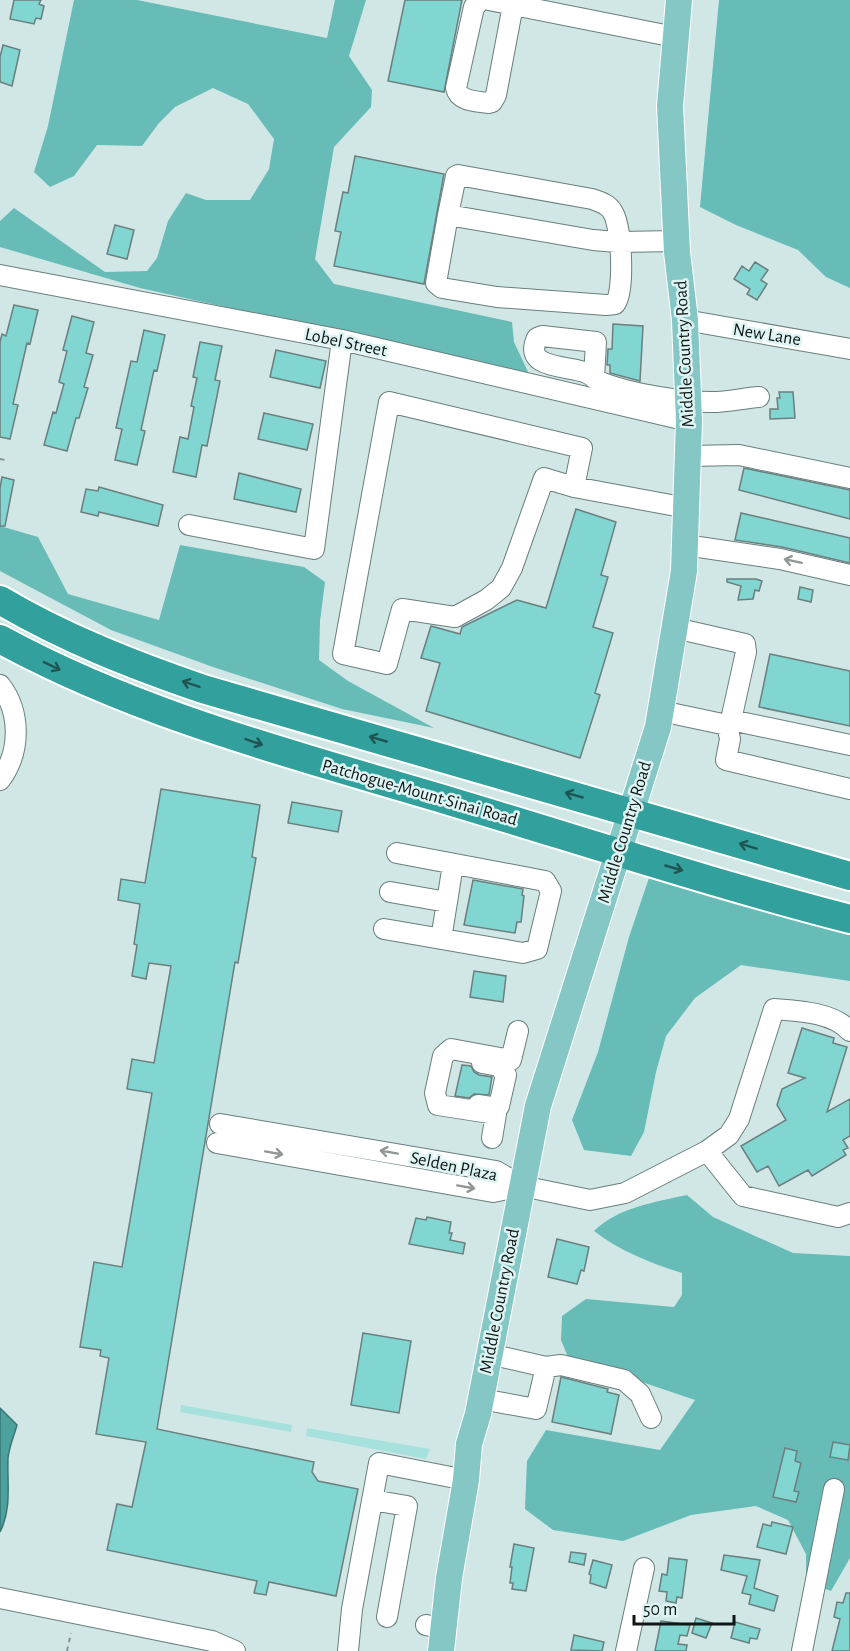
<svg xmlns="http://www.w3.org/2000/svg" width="850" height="1651" viewBox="0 0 850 1651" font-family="'Alegreya Sans',sans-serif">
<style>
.green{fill:#a7e1dd}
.forest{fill:#67bcb8}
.water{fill:#4ca19e;stroke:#397775;stroke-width:1.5}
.building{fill:#81d6d2;stroke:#6a7f7e;stroke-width:1.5}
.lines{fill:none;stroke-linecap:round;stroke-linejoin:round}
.minor-casing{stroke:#697e7d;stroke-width:22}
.major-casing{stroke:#fff;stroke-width:28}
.highway-casing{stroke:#fff;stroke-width:32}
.path{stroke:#819291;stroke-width:2;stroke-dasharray:4.5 4.5;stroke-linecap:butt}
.minor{stroke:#fff;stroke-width:20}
.major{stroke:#84c7c4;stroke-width:26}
.highway{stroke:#32a19d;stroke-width:28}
.oneway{stroke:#939696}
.oneway2{stroke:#1e5553}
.labels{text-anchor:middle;stroke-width:5;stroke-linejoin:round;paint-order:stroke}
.street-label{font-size:18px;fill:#0e1616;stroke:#ddf4f3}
</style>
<rect width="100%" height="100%" fill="#d0e7e6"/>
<path class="green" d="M181,1405l111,20 -1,7 -111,-20z
M307,1428l123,21 -4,10 -120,-23z"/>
<path class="forest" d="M74,0h63l190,38 8,-38h31l-17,56 23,34 -1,17 -37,40 -19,112 19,25 178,38 2,20 15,32 -389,-86 -140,-41v-26l14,-13 91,64 42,-1 10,-13 11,-37 18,-28 20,7h44l19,-31 5,-30 -26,-35 -35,-16 -38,19 -16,16 -17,23 -45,-1 -23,31 -24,11 -16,-15 14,-46z
M719,0h131v288l-24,-11 -28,-27 -62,-25 -36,-18z
M0,526l38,11 30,57 91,26 21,-75 124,22 21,15 -5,39 -1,39 29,21 86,47 -92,-19 -129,-42 -102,-37 -111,-59z
M651,872l199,54v55l-109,-16 -46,33 -29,38 -10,36 -12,60 -13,24 -47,-6 -12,-30 26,-68 31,-115z
M687,1195l26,22 80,36 57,3v302l-19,33 -25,-10v-27l-18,-34 -32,-14 -65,9 -68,26 -70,-11 -28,-21 2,-48 19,-31 114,20 35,-50 -127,-43 -7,-17 1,-24 24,-17 88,8 8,-12v-22c-32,-10 -62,-22 -88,-42 23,-23 61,-29 93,-36z"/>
<path class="water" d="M0,1408l17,17c-3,11 -8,22 -9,33 -1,25 4,51 -8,74z"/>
<path class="building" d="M14,0h27l-2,4 5,2 -3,13 -5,-1 -2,6 -24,-5z
M405,0h57l-18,92 -56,-11z
M3,45l17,5 -8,36 -12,-4v-25z
M355,156l89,18 -20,110 -90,-18 7,-34 -6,-1 8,-39 5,1z
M115,225l19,5 -7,29 -20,-5z
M755,262l13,8 -7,10 6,4 -10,16 -10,-6 3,-5 -16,-10 8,-13 7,5z
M14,305l24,5 -8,34 -3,-1 -14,61 5,1 -8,34 -10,-2v-95l2,-8 4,2z
M72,316l22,6 -8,31 7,2 -9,32 4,1 -9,30h-3l-9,33 -23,-6 9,-33 3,1 8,-29 -5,-2 8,-31 -4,-1z
M613,324l30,2 -3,55 -30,-8v-8h-3l1,-16h4z
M144,330l21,5 -8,36 -3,-1 -13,60 4,1 -8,34 -22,-5 7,-31 -6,-1 15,-67 6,1z
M200,342l22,4 -7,34 5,1 -13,65 -5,-1 -6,32 -23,-5 7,-35 8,2 6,-32 -3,-1 6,-28 -4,-1z
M276,350l50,11 -6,27 -50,-11z
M779,392h14l2,26 -25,1v-10h8l-1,-11h3z
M264,413l49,11 -6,26 -49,-11z
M744,468l106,22v29l-111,-29z
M239,473l62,16 -5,23 -62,-13z
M2,477l12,3 -9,46h-5v-38z
M99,487l64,18 -5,21 -59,-14 -1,4 -17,-4 5,-23 12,2z
M576,509l40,13 -15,53 7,2 -15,50 20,6 -18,60 5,2 -20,63 -154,-47 14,-48 -19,-5 10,-32 29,8 2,-7 55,-27 29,8z
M741,513l109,25v25l-68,-16 -47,-7z
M727,579h29l6,2 -3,10 -4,-1 -2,9 -15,1 3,-14 -14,-4z
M800,587l13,3 -2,12 -13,-3z
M770,654l80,17v55l-91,-19z
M161,789l99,16 -8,52 4,1 -18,105 -3,-1 -78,467 157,33 -2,10 6,9 40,8 -22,107 -67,-14 -3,13 -12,-2 3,-12 -150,-31 10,-46 15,3 14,-65 -50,-8 13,-76 -9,-2 1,-6 -21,-3 14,-85 28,5 30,-174 -25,-4 5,-30 22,4 17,-97 -22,-3 -3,16 -14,-3 5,-31 -3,-1 6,-40 -22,-4 3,-21 24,4z
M292,802l50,9 -4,21 -50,-9z
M473,880l50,9 -1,6 2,1 -3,26h-4l-2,11 -51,-8z
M474,971l32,5 -3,26 -33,-5z
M802,1028l32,10 -1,5 14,4 -20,65 23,-13v37l-7,4 5,8 -5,2 3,5 -34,21 -4,-6 -29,16 -11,-20 -11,6 -16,-26 45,-26 -9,-15 5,-16 23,-11 -17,-5z
M462,1065l9,1 3,6 5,3 13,2 -3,18 -15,-1 -5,4 -14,-2z
M427,1217l24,5 -2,11h3l-2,7 15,3 -2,11 -54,-10 7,-26 10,2z
M557,1239l32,8 -5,24 -3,-1 -4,14 -29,-7z
M363,1333l48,8 -12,72 -48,-8z
M561,1377l47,12 -1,3 12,3 -8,39 -59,-12z
M833,1442l17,3 -2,15 -18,-3z
M785,1448l12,3 -2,10 6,2 -7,28 5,1 -3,10 -23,-5z
M772,1522l21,5 -7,27 -29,-7 6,-23 8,2z
M514,1544l20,4 -8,43 -14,-2 1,-6h-3l2,-16h-2z
M571,1552l15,2 -2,11 -15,-3z
M724,1555l36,5 -6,28 24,8 -4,15 -25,-7 2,-9 -9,-2 5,-17 -26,-6z
M669,1558l18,2 -5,38 -5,-1 -1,6 -10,-2 1,-9 -8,-1 3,-17 5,1z
M593,1560l19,5 -6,23 -16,-5 1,-8 -2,-1z
M846,1593h4v58h-18l8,-32 -6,-2 3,-15 6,1z
M696,1618l16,5 -6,15 -14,-5z
M661,1621l29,4 -3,11 -7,-1 -2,9 9,1 -1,6h-31z
M735,1622l25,7 -3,10 -7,-1 -1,5 -18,-5z
M574,1635l30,7 -2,9 -31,-1z"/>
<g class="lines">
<g class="minor-casing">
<path id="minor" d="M481,0l-7,7 -18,81c3,14 21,13 32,15l4,-1 4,-7 17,-90
M489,0l186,37
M448,215l-12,68 6,5 55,9 109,8 9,-1c10,-13 7,-79 -3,-93 -4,-7 -12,-9 -20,-12l-134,-24 -2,1 -8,39 145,25 24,2h3l56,-1
M0,275l342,65 347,81
M685,320l165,29
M594,378l2,-36 -54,-6 -5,2c-15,32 32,27 50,35 6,3 10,8 16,10 29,11 78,19 109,19 16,0 32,-4 47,-5
M688,456l51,-1 111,23
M574,487l8,-39 -193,-46 -46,252 44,10 15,-55 53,8 31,-17 15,-12 11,-20 32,-90 30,9 113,21
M189,525l125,24 28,-209
M685,545l95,14 70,16
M675,628l70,16 1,8 -17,77
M0,685c21,27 21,67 0,95
M661,711l66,14 3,14 -4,21 124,29
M731,720l119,25
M390,892l57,10 -6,37
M447,902l6,-38
M384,929l139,24 14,-4 14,-58 -6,-10 -148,-28
M478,1105l13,2 8,-1 7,-31 -7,-9 -17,-3
M492,1138l4,-24 -58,-9 -3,-12 8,-37 8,-7 60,11 7,-29
M217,1143l276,49 29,-6 -26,-15 -276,-47
M707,1151l36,45 95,21 12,-4
M522,1186l68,14 35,-7 82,-42 22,-16 10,-16 35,-110c25,2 58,3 76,22
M546,1367l15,-2 63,15 16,14 11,24
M481,1399l55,10 10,-42 -57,-13
M372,1500l35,6 -20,111
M0,1598l212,43 23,10
M426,1625l18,4
M348,1651l4,-42 27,-146 87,17
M626,1651l18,-83
M802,1651l32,-162"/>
</g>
<g class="major-casing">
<path id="major" d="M441,1651l8,-73 17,-98 3,-36 9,-30 60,-308 120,-379 26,-156 5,-150 -4,-101 -8,-68 -7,-146 9,-106"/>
</g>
<g class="highway-casing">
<path id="highway" d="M0,600c64,38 133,65 203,89l647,187
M0,639c139,76 295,116 446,161 134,40 268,84 404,119"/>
</g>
<path class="path" d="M0,459l5,1
M67,1651l4,-18"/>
<use href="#minor" class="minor"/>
<use href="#major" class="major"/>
<use href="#highway" class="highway"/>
</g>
<defs><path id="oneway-shaft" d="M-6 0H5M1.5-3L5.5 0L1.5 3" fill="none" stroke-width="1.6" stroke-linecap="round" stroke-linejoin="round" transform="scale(1.5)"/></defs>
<g class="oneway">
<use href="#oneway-shaft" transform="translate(793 561) rotate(-168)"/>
<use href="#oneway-shaft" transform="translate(389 1152) rotate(-170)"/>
<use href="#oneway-shaft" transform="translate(274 1153) rotate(10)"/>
<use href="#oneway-shaft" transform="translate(466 1187) rotate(10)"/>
</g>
<g class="oneway2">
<use href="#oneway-shaft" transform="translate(52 666) rotate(26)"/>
<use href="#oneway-shaft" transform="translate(191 684) rotate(-162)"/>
<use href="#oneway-shaft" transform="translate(378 739) rotate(-164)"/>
<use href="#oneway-shaft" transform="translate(254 742) rotate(19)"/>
<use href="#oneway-shaft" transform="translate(574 795) rotate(-164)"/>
<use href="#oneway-shaft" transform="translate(748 846) rotate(-163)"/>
<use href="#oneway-shaft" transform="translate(674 868) rotate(16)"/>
</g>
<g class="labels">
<g class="street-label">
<text transform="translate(767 334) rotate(9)" y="6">New Lane</text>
<text transform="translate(346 342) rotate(12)" y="6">Lobel Street</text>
<text transform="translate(684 354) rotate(-93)" y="6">Middle Country Road</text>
<text transform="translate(420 792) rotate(16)" y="6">Patchogue-Mount Sinai Road</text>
<text transform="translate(624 832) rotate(-73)" y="6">Middle Country Road</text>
<text transform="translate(454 1166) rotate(12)" y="6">Selden Plaza</text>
<text transform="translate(499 1301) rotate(-79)" y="6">Middle Country Road</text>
</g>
</g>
<path d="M634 1615v9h100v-9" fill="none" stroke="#0e1616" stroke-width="3"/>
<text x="643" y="1615" font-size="18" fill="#0e1616" stroke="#ddf4f3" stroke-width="4.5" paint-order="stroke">50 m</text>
</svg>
